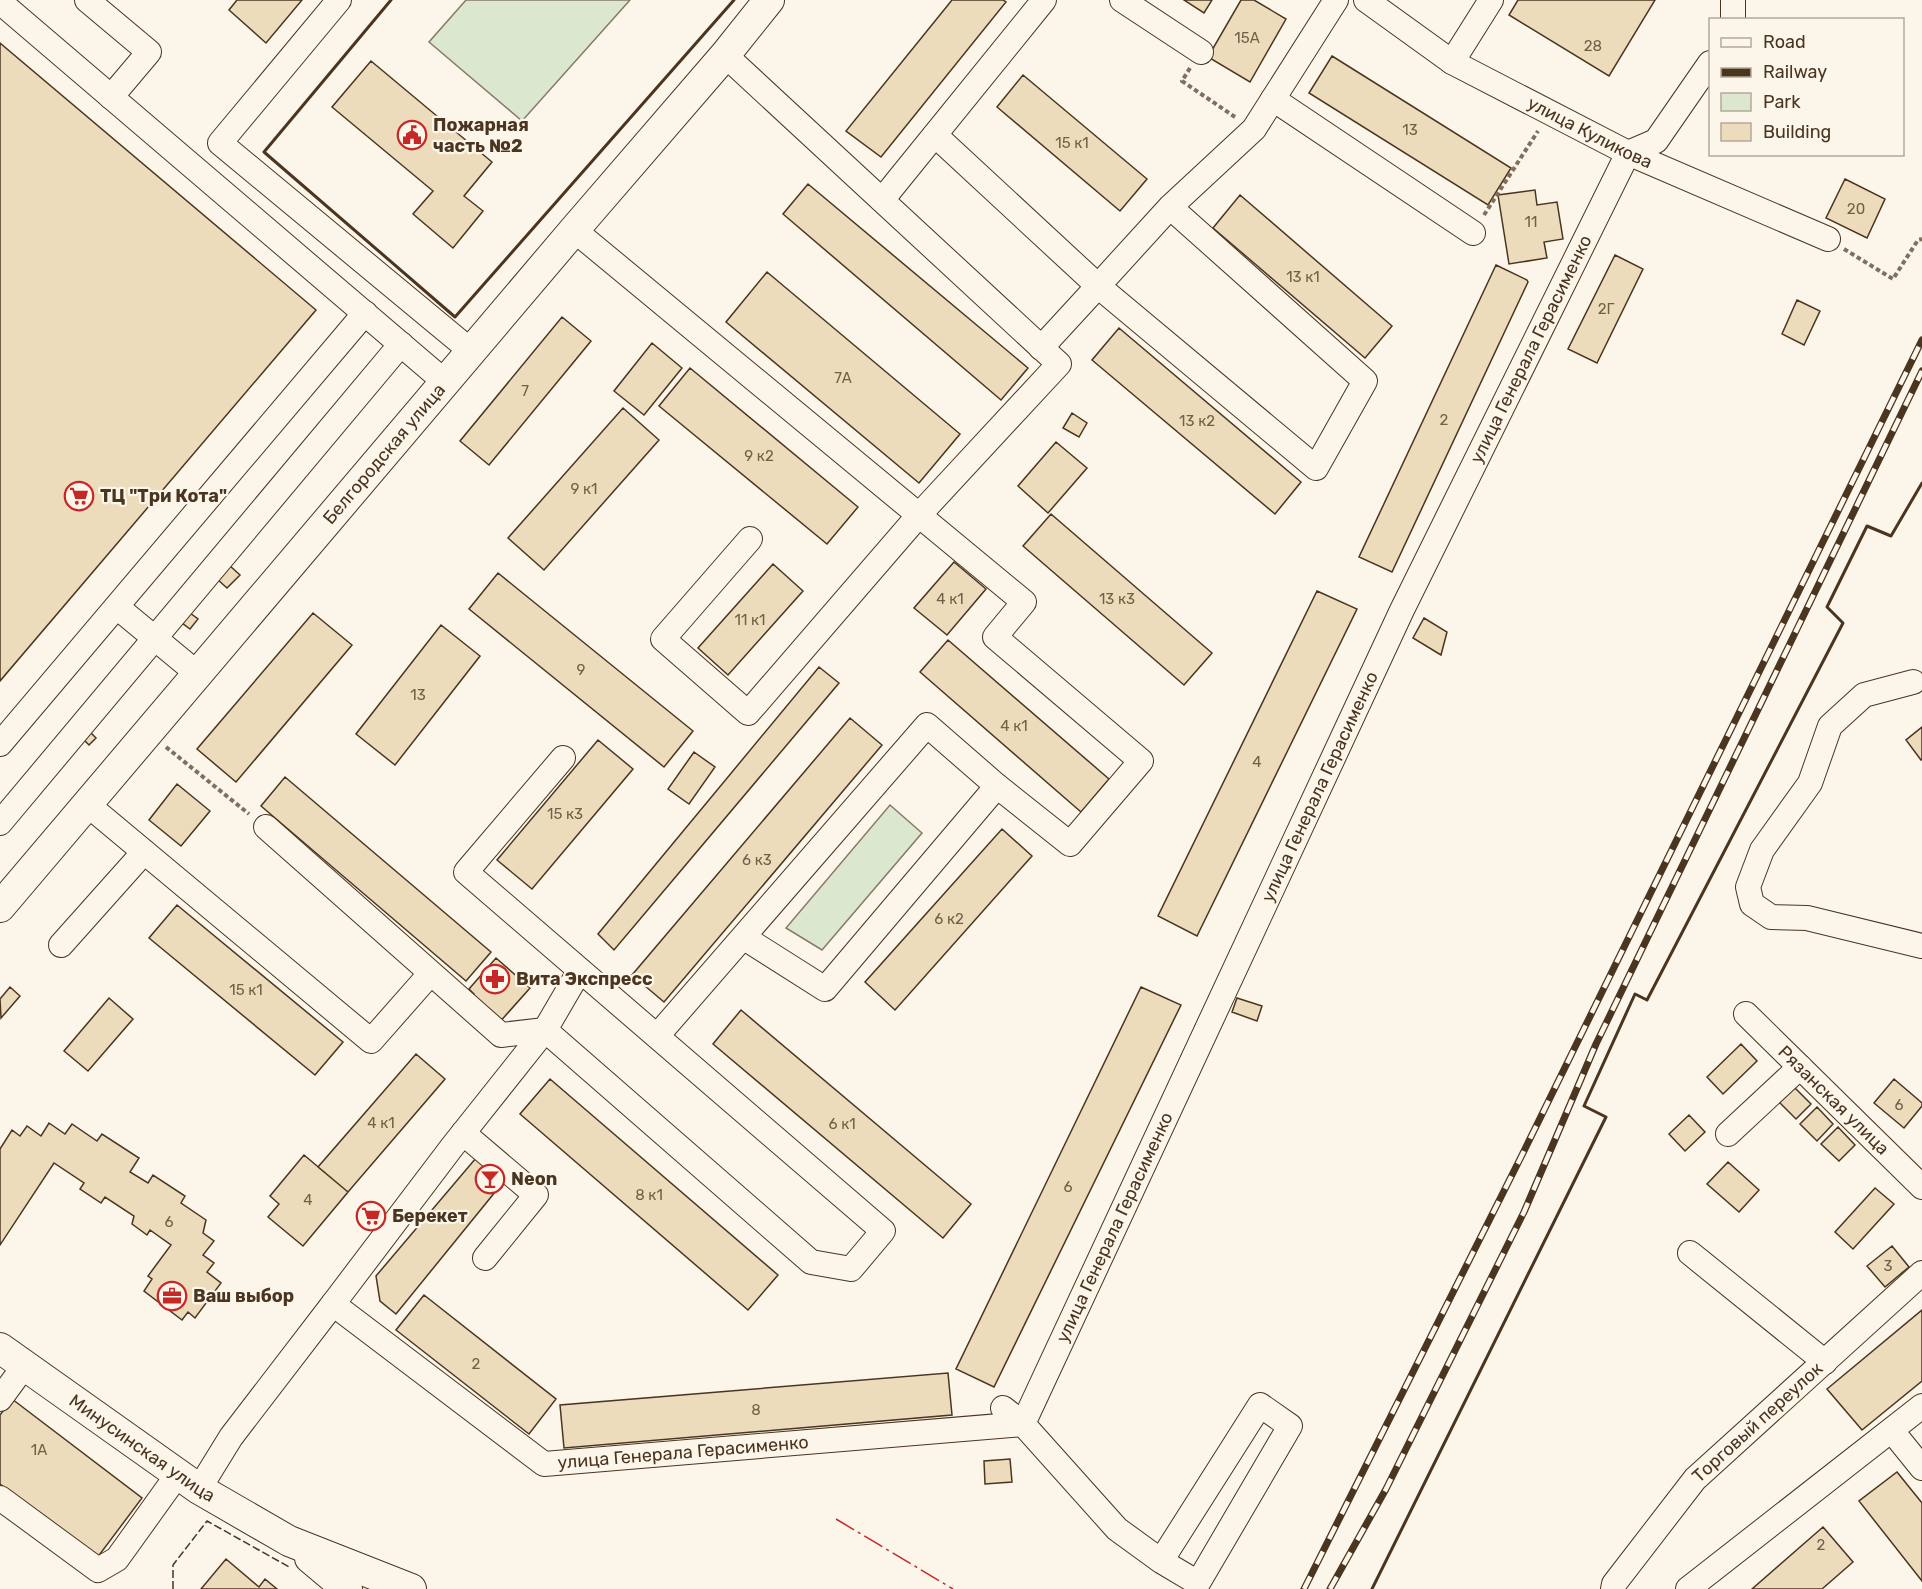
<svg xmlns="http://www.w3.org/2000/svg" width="1922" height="1589" viewBox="0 0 1922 1589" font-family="Rubik,sans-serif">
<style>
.green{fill:#dce7d0;stroke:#887966;stroke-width:1.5}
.building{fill:#ecdcbc;stroke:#4a3520;stroke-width:1.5}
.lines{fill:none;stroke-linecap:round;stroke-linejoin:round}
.minor-casing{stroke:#4a3520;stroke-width:26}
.major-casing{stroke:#4a3520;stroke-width:32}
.path{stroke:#7f6f5c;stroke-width:4;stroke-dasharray:4.5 3;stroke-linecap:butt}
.minor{stroke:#fbf6e9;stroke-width:24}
.major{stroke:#fbf6e9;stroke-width:30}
.rail-casing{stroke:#4a3520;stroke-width:7}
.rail{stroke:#fbf6e9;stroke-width:4.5;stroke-dasharray:14;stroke-linecap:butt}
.fence{stroke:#4a3520;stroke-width:1.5;stroke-dasharray:8 3;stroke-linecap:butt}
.wall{stroke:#4a3520;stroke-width:3}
.power{stroke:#c62828;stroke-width:1.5;stroke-dasharray:21 4.5 3 4.5;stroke-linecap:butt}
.labels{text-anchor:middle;stroke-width:4.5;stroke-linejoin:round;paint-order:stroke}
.number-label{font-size:15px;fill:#725f47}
.poi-label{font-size:18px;font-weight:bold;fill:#4a3520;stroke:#fbf6e9;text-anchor:start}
.street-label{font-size:18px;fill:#4a3520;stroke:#fbf6e9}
</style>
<rect width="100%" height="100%" fill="#fbf6e9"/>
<path class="green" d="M466,0h164l-108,121 -93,-79z
M890,805l32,28 -100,117 -36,-22z"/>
<path class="building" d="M237,0h65l-36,43 -37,-33z
M952,0h51l3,2 -125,155 -35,-26z
M1184,0h28l-8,13z
M1241,0h13l32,19 -36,63 -42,-25z
M1518,0h137l-46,76 -100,-61z
M0,43l316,267 -316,371z
M1332,56l179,112 -23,37 -179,-112z
M371,61l121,101 -28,34 19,15 -30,37 -40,-34 20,-23 -101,-84z
M1023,75l124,104 -27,32 -123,-104z
M1845,179l40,20 -18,39 -41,-20z
M808,184l220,184 -27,32 -218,-186z
M1535,190l2,15 20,-3 6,37 -19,3 3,16 -38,6 -11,-69z
M1240,195l152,131 -27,32 -152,-130z
M1615,255l28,14 -46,94 -29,-14z
M1496,265l31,15 1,2 -136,290 -33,-15z
M767,272l193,162 -41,49 -193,-161z
M1797,300l23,11 -16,34 -22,-11z
M562,317l29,24 -102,124 -29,-24z
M1119,328l182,154 -26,32 -183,-154z
M652,343l30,25 -38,47 -30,-24z
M690,368l168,139 -31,37 -168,-138z
M623,408l36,32 -115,130 -36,-32z
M1072,413l15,10 -8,14 -16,-9z
M1056,442l31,26 -39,45 -30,-27z
M1051,514l161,139 -28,32 -161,-139z
M954,562l32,27 -39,46 -33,-27z
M773,564l30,27 -75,84 -30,-27z
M229,565l11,10 -13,13 -10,-9z
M498,573l195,158 -29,36 -195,-158z
M1317,591l40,18 -160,327 -39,-20z
M190,613l8,6 -8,10 -8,-6z
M313,613l39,32 -116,137 -39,-33z
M1424,618l23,14 -6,23 -28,-17z
M441,625l39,31 -85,109 -39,-31z
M948,640l161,139 -28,33 -161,-140z
M819,667l20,16 -225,267 -16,-16z
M850,718l32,27 -218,257 -32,-27z
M1922,727v32l-1,1 -15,-20z
M88,730l8,8 -7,7 -8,-8z
M598,740l35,29 -101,120 -35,-29z
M694,752l21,15 -26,37 -21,-15z
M285,777l206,175 -25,29 -205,-175z
M177,784l33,27 -29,35 -32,-26z
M1002,829l30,27 -137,154 -30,-28z
M177,905l166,137 -28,33 -166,-137z
M496,958l34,30 -32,36 -28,-25 4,-5 -5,-5z
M10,987l10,9 -19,22 -1,-19z
M1141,987l40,18 -187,382 -38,-18z
M109,998l24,21 -45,52 -24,-20z
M1237,998l25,8 -5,15 -25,-9z
M741,1010l230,194 -28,34 -230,-194z
M1741,1044l16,17 -34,33 -16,-17z
M416,1054l29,25 -97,113 -30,-25z
M550,1079l228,196 -30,35 -228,-196z
M1894,1079l28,24v3l-18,22 -30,-25z
M1794,1087l17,17 -15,15 -17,-17z
M1817,1107l16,17 -16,17 -17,-17z
M1689,1115l16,17 -20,19 -16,-17z
M49,1123l16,11 7,-10 25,17 5,-7 37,24 -9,14 18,11 5,-8 32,21 -4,7 25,17 -3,13 11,8 -11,14 11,8 -7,9 14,11 -26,35 -7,-6 -6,8 -38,-29 8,-12 -4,-3 23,-31 -21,-15 -3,5 -15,-11 2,-8 -29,-19 -4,6 -21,-14 4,-6 -30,-20 -54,82v-96l12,-19 8,6 7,-10 14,10z
M1838,1127l17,18 -16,16 -18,-17z
M304,1155l44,37 -45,54 -35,-29 11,-13 -9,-8z
M476,1158l28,23 -108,133 -16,-13 -4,-25z
M1728,1162l31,28 -20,22 -32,-28z
M1875,1188l19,16 -41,45 -18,-17z
M1892,1246l17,21 -24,20 -18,-21z
M424,1295l132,104 -27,35 -133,-104z
M1922,1310v71l-60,49 -35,-41z
M948,1373l4,42 -388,33 -4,-43z
M12,1399l130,99 -45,60 -97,-74v-69z
M1010,1459l2,23 -27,2 -1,-23z
M1897,1472l25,31v78l-63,-80z
M1823,1527l30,35 -31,27h-70z
M226,1559l33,28 6,-8 12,10h-76z"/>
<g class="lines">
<g class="minor-casing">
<g id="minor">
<path d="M87,0l62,52 -38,45"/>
<path d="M339,0l-119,143 251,208"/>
<path d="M1122,0l79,52"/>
<path id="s1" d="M1366,0l86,62 176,91 200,86"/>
<path d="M0,2l445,380"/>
<path d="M1733,20v-20"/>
<path d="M725,55l334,309 -140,151 -171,198 -85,-74 87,-100"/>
<path d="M1452,62l39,-62"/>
<path d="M1273,99l200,134"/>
<path d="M935,135l163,151 -57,62"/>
<path d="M882,200l162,-200"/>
<path d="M1170,207l195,174 -49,87 -218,-182 72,-79 84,-78 82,-129"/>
<path d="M574,230l450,372 -29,35 146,124 -71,83 -73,-58"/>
<path d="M117,607l81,67"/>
<path d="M1913,682l-49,13 -34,31 -20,57 -48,67 -14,37 4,17 19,13 36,1 115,28"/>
<path d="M0,744l365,-431"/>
<path d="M563,758l-97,114 417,359 -32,38 -40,-7 -266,-232 35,-60"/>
<path d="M88,805l283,236 59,-67"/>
<path d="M0,823l401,-479"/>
<path d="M266,827l235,208 44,-5 -93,117 -119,157"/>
<path d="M61,945l83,-93"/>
<path id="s2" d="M1746,1014l176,173"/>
<path d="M657,1036l270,-311 70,61 -172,203 -82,-52"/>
<path d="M463,1133l73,62 -51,63"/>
<path d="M1728,1134l72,-67"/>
<path d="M1690,1253l135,109"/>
<path d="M0,1399l25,-34"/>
<path d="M1003,1408l20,16 94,105 44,32 37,22 92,-157 -30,-21 -99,156"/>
<path d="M1892,1431l30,37"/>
<path id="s3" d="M199,1489l32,-52 102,-133 211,160 479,-40 379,-814 226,-457 28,-12 54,-78"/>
<path d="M0,1498l98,72 19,-11 61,-85"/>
<path id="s4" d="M1613,1589l1,-5 81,-105 227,-206"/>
<path d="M1688,1589l234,-183"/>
</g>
</g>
<g class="major-casing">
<g id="major">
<path id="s5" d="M0,907l574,-677 151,-175 44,-55"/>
<path id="s6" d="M0,1348l199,141 90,52 122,48"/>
<path d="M310,1558l37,31"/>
</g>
</g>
<path class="path" d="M1190,68l-8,13 53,36
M1484,215l54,-84
M1844,249l49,30 25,-39 4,-1
M166,747l83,67"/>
<use href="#minor" class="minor"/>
<use href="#major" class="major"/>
<g class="rail-casing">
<path id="rail" d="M1304,1589l219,-436 399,-813
M1330,1589l56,-100 138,-277 72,-168 326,-673"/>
</g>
<use href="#rail" class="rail"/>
<path class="fence" d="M173,1589v-24l34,-44 84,47"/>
<path class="wall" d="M391,0l-127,152 191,165 279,-317
M1372,1589l234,-472 -22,-11 51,-112 12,6 196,-377 -16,-16 40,-81 24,10 31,-53"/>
<path class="power" d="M836,1519l117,70"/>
</g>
<defs>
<g id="civic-ring" transform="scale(1.5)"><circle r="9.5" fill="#fbf6e9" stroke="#c62828" stroke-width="1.5"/><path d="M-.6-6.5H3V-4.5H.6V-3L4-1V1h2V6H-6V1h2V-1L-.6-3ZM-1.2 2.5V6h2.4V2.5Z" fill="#c62828"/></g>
<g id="supermarket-ring" transform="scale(1.5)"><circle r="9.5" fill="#fbf6e9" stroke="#c62828" stroke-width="1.5"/><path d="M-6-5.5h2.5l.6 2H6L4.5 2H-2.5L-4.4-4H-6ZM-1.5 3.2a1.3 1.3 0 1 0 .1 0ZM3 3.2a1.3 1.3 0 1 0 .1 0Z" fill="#c62828"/></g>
<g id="pharmacy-ring" transform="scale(1.5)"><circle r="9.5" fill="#fbf6e9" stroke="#c62828" stroke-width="1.5"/><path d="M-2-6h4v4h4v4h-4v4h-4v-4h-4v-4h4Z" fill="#c62828"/></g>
<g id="bar-ring" transform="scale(1.5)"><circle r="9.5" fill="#fbf6e9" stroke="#c62828" stroke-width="1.5"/><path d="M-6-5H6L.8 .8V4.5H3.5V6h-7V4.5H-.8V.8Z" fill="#c62828"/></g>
<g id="office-ring" transform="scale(1.5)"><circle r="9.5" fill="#fbf6e9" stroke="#c62828" stroke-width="1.5"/><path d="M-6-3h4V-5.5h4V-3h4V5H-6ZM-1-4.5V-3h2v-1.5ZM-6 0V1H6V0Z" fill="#c62828"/></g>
</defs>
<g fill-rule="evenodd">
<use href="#civic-ring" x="412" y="135"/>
<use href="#supermarket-ring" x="79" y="496"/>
<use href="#pharmacy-ring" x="495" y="979"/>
<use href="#bar-ring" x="490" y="1179"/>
<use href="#supermarket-ring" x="371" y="1216"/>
<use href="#office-ring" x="172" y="1296"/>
</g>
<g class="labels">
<g class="number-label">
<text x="1247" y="43">15А</text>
<text x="1593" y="51">28</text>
<text x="1410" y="135">13</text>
<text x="1072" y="148">15 к1</text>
<text x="1856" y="214">20</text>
<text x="1531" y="227">11</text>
<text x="1303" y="282">13 к1</text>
<text x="1606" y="314">2Г</text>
<text x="843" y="383">7А</text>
<text x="525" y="396">7</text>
<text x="1444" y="425">2</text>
<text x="1197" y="426">13 к2</text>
<text x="759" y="461">9 к2</text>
<text x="584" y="494">9 к1</text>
<text x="950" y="604">4 к1</text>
<text x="1117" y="604">13 к3</text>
<text x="750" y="625">11 к1</text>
<text x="581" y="675">9</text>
<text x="418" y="700">13</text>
<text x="1014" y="731">4 к1</text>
<text x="1257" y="767">4</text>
<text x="565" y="819">15 к3</text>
<text x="757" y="865">6 к3</text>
<text x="949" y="924">6 к2</text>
<text x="246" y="995">15 к1</text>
<text x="1899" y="1110">6</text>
<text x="381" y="1128">4 к1</text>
<text x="842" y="1129">6 к1</text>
<text x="1068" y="1192">6</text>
<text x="649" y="1200">8 к1</text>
<text x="308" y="1205">4</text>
<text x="169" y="1227">6</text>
<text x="1888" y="1271">3</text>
<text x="476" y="1369">2</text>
<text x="756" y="1415">8</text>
<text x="39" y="1455">1А</text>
<text x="1821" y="1550">2</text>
</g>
<g class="poi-label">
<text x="433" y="131">Пожарная<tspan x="433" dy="21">часть №2</tspan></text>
<text x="100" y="502">ТЦ "Три Кота"</text>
<text x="516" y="985">Вита Экспресс</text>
<text x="511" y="1185">Neon</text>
<text x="392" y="1222">Берекет</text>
<text x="193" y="1302">Ваш выбор</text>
</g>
<g class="street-label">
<text dy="6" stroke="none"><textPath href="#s1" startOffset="261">улица Куликова</textPath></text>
<text dy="6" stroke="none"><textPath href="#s3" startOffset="2163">улица Генерала Герасименко</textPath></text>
<text dy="6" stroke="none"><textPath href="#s5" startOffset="594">Белгородская улица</textPath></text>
<text dy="6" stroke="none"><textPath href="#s3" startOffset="1677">улица Генерала Герасименко</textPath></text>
<text dy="6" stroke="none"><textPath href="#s2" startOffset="123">Рязанская улица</textPath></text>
<text dy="6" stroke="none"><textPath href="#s3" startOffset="1191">улица Генерала Герасименко</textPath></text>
<text dy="6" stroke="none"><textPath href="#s4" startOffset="222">Торговый переулок</textPath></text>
<text dy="6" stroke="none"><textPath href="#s6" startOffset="174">Минусинская улица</textPath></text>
<text dy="6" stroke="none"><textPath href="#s3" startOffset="633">улица Генерала Герасименко</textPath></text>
</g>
</g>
<rect x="1709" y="18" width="195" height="138" fill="#fbf6e9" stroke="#b4a999" stroke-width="1.5"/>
<rect x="1721" y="38" width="30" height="9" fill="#fbf6e9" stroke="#b4a999" stroke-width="1.5"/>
<text x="1763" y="48" font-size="18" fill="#4a3520">Road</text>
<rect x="1721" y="68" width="30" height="9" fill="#4a3520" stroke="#b4a999" stroke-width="1.5"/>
<text x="1763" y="78" font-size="18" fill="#4a3520">Railway</text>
<rect x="1721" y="93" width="30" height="18" fill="#dce7d0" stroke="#b4a999" stroke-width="1.5"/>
<text x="1763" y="108" font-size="18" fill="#4a3520">Park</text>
<rect x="1721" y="123" width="30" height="18" fill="#ecdcbc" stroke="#b4a999" stroke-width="1.5"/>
<text x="1763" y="138" font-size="18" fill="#4a3520">Building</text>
</svg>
